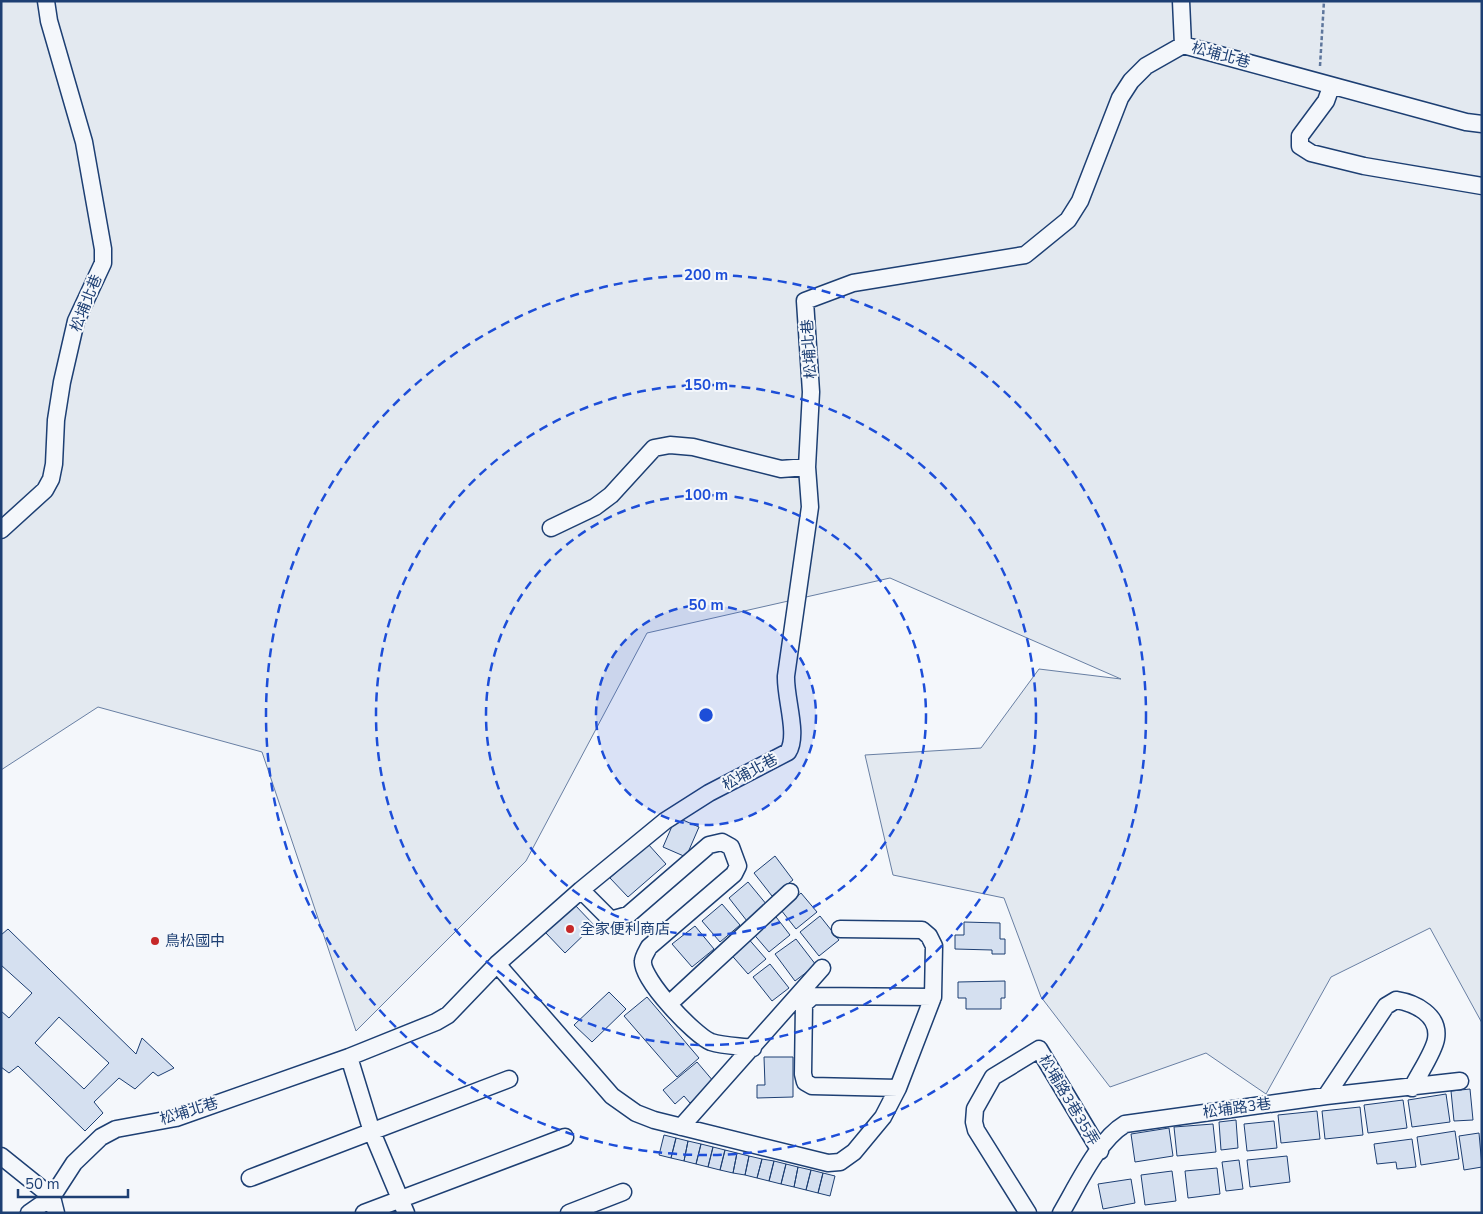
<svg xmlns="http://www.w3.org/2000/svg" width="1483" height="1214" viewBox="0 0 1483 1214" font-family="'Nunito Sans','Noto Sans TC',sans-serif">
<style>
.green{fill:#e3e9f0;stroke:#687fa3}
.building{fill:#d5e0f0;stroke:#1d3f73;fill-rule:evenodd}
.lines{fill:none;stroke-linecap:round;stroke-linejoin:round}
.minor-casing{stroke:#1d3f73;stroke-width:19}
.path{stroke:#5e769c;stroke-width:2.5;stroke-dasharray:4 2.5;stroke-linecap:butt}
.minor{stroke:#f4f7fb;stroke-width:16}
.ring{fill:none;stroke:#1d4ed8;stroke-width:2.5;stroke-dasharray:9 6}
.poi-dot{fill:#c62828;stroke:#f4f7fb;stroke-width:2}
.labels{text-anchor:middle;stroke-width:4;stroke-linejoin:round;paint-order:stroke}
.street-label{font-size:15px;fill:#1d3f73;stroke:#f4f7fb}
.poi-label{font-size:15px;fill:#1d3f73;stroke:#f4f7fb;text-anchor:start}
.centre{fill:#1d4ed8;stroke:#f4f7fb;stroke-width:2.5}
.ring-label{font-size:15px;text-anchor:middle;font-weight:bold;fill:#1d4ed8;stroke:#f4f7fb;stroke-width:4;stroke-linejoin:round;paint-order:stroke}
</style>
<rect width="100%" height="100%" fill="#f4f7fb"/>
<path class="green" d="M1,1h1481v1022l-52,-95 -99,49 -65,117 -60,-41 -96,34 -69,-90 -37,-99 -111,-23 -28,-120 116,-7 58,-79 82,10 -231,-101 -243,55 -121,228 -170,170 -94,-279 -164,-45 -97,63z"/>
<path class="building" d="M676,817l23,10 -13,30 -23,-10z
M648,844l18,20 -38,33 -18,-19z
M775,856l18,24 -21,16 -18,-23z
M748,882l19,23 -20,16 -18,-23z
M801,893l16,19 -21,17 -15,-19z
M574,904l20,21 -29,28 -20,-21z
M722,904l18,21 -20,17 -18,-21z
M773,913l17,22 -21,17 -18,-21z
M820,916l19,24 -20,16 -19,-24z
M964,922l36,1v16h5v15h-13v-4l-37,-1v-14h9z
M695,926l19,23 -22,18 -20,-23z
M8,929l128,125 6,-16 32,30 -16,8 -5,-4 -18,17 -16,-11 -25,24 9,11 -18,18 -67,-65 -9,7 -8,-6v-56l8,7 23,-25 -31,-28v-30zM59,1017l50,46 -25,26 -49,-46z
M746,936l20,23 -18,15 -20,-23z
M796,939l20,26 -21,16 -20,-27z
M770,964l19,24 -17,13 -19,-24z
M1005,981v17h-4v11h-35v-11h-8v-16z
M609,992l17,17 -34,33 -18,-17z
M647,997l52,61 -22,19 -53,-61z
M764,1057h29v40l-36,1v-13h8z
M697,1062l17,20 -24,21 -6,-7 -9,8 -12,-14z
M1470,1089l3,31 -19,1 -3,-30z
M1446,1094l4,28 -38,5 -4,-27z
M1403,1100l4,28 -39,5 -4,-28z
M1360,1107l3,28 -38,4 -3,-28z
M1317,1111l3,28 -39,4 -3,-28z
M1236,1120l2,28 -17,2 -2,-28z
M1274,1121l3,27 -30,3 -3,-27z
M1213,1124l3,28 -39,4 -3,-29z
M1169,1128l4,28 -38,6 -4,-28z
M1455,1131l4,28 -38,6 -4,-28z
M1479,1133l3,34 -18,3 -5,-34z
M664,1135l12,3 -5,20 -12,-3z
M676,1138l12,3 -4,20 -13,-3z
M1412,1139l4,28 -19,2 -1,-7 -19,2 -3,-20z
M688,1141l13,3 -5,20 -12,-3z
M701,1144l12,3 -5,20 -12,-3z
M713,1147l12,3 -5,20 -12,-3z
M725,1150l12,3 -4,20 -13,-3z
M737,1153l12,3 -4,19 -12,-2z
M749,1156l13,3 -5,19 -12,-3z
M1287,1156l3,26 -40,5 -3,-27z
M762,1159l12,2 -5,20 -12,-3z
M1239,1160l4,29 -17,2 -4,-29z
M774,1161l12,3 -5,20 -12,-3z
M786,1164l12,3 -4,20 -13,-3z
M798,1167l13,3 -5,20 -12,-3z
M1217,1168l3,26 -32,4 -3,-27z
M811,1170l12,3 -5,20 -12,-3z
M1172,1171l4,30 -31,4 -4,-30z
M823,1173l12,3 -5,20 -12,-3z
M1131,1179l4,24 -32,6 -5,-25z"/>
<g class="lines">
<g class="minor-casing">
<path id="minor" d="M1181,1l2,44
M1331,87l-5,14 -26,35v10l11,7 53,13 118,20
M551,528l44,-21 16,-12 43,-47 16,-3 23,2 88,22 26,-2
M1,530l44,-40 6,-11 3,-15 2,-44 6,-38 14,-61 27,-58v-14l-19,-107 -35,-121 -3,-20
M581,890l27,27 6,2 14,-4 81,-70 13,-3 9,5 7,19 -4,8 -85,73c-2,4 -6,10 -6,14 -2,18 52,75 68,81 13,4 28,4 42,6
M497,964l115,132 24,17 18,7 174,43 12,-1 14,-10 29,-35 15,-29 35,-91 1,-51 -5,-10 -7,-6 -82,-1
M669,1004l121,-112
M349,1057l23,75 34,81
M898,1088l-86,-2 -7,-4 -2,-8 1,-70 9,-8 120,1
M1326,1096l60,-90 10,-6c19,3 44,15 40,39 -2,13 -18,36 -24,49
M681,1127l141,-159
M1,1156l51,41 4,16
M250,1178l259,-99
M29,1213l23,-16 22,-34 27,-26 15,-8 60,-11 173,-61 87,-35 12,-7 49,-51 84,-74 84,-69 44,-28 79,-41c11,-17 -3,-54 -2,-76l24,-169 -3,-40 4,-75 -6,-91 48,-18 172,-28 43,-35 12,-19 40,-103 11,-17 15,-15 37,-21 283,77 16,2
M364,1213l201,-76
M569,1213l54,-21
M1028,1213l-52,-83 -2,-8 1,-13 18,-32 46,-28 61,102
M1061,1213c16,-27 37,-73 64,-89l201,-28 134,-15"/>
</g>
<path class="path" d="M1320,66l4,-65"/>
<use href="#minor" class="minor"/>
</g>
<circle cx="706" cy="715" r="110" fill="#1d4ed8" fill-opacity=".12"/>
<g class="ring">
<circle cx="706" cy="715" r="110"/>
<circle cx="706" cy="715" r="220"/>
<circle cx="706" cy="715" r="330"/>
<circle cx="706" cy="715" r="440"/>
</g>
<g class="poi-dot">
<circle cx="570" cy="929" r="5"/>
<circle cx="155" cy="941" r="5"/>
</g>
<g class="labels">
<g class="street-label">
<text transform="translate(1221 55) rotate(15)" y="5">松埔北巷</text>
<text transform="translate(86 303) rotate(-68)" y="5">松埔北巷</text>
<text transform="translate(809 349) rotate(-94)" y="5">松埔北巷</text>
<text transform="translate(750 772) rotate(-28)" y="5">松埔北巷</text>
<text transform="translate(1069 1100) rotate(59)" y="5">松埔路3巷35弄</text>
<text transform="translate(1237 1108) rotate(-8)" y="5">松埔路3巷</text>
<text transform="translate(189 1111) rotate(-17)" y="5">松埔北巷</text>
</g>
<g class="poi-label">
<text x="580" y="934">全家便利商店</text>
<text x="165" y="946">鳥松國中</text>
</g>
</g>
<circle cx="706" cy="715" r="8" class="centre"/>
<g class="ring-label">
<text x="706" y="280">200 m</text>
<text x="706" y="390">150 m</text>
<text x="706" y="500">100 m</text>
<text x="706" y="610">50 m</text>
</g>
<rect width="1483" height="1214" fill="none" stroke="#1d3f73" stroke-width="5"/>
<path d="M18 1189v8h110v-8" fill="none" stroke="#1d3f73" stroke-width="2.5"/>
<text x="25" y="1189" font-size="15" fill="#1d3f73" stroke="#f4f7fb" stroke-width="4" paint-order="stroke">50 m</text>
</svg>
